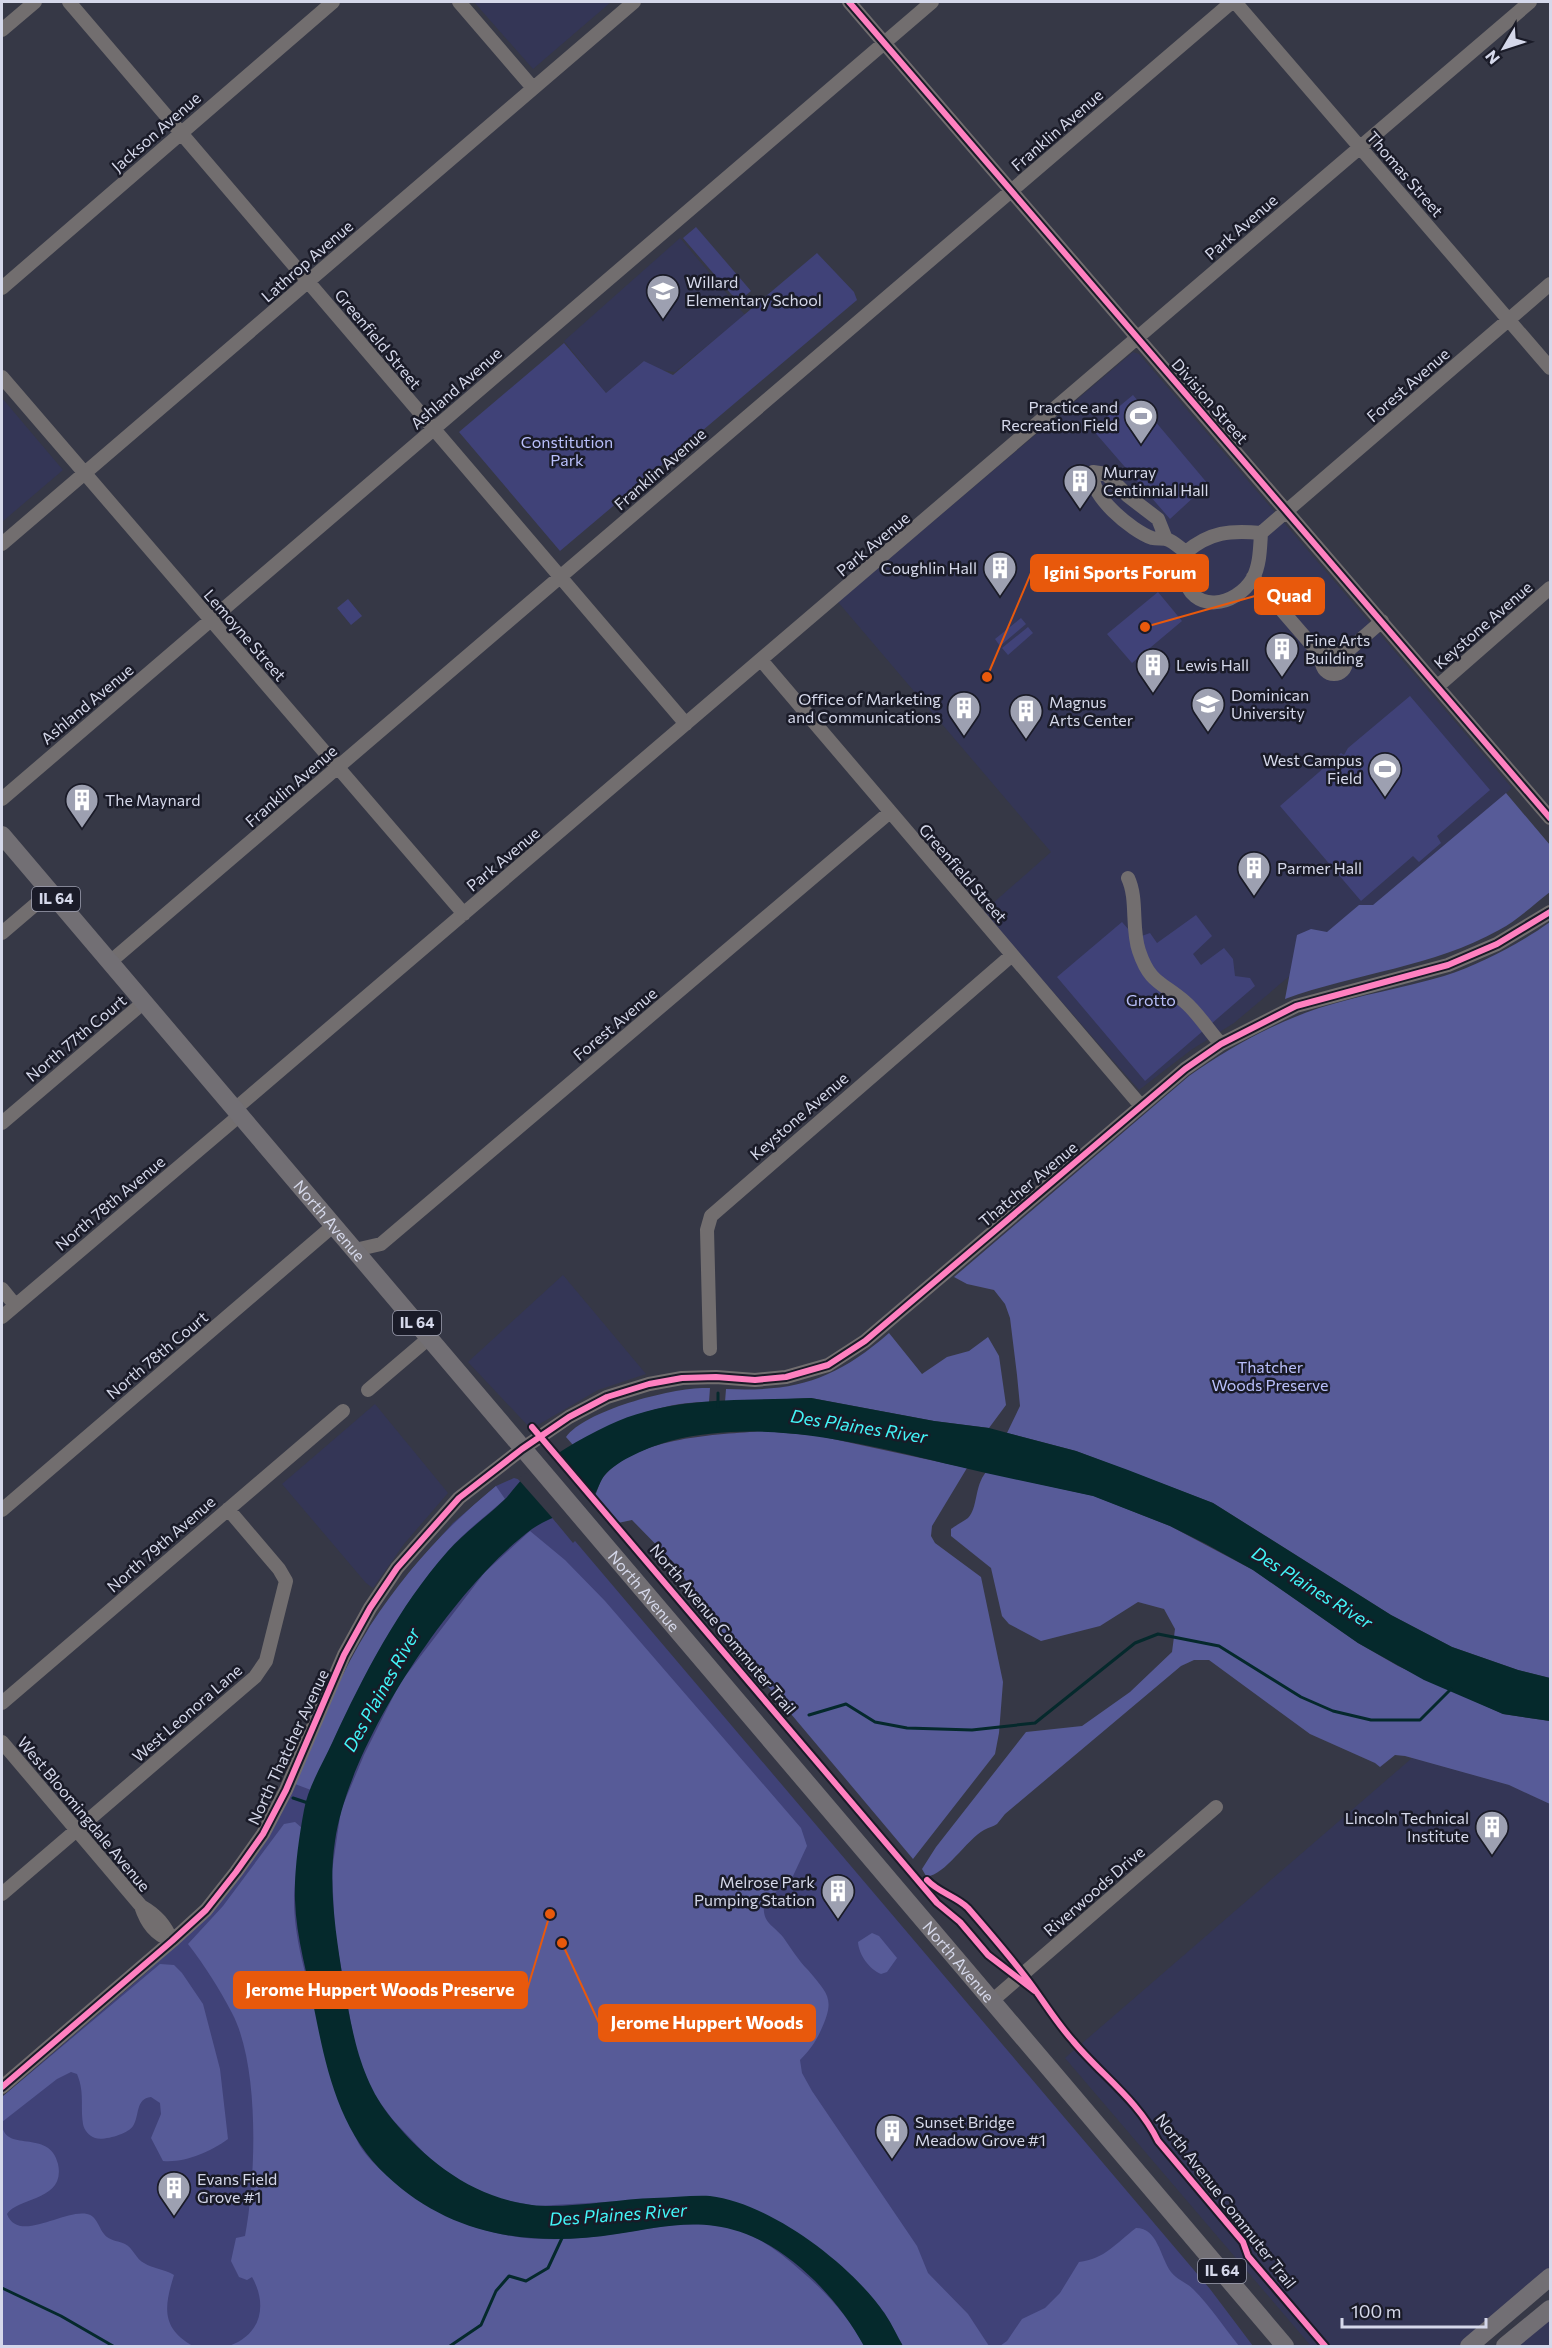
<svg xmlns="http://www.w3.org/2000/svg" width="1552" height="2348" viewBox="0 0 1552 2348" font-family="Commissioner,sans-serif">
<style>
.built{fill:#343656}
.green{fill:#404278}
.forest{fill:#575b98}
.water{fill:#05292c}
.pier{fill:#363846}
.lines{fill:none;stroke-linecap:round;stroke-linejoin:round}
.stream{stroke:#05292c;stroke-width:3}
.minor{stroke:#726e6f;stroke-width:14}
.major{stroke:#726f74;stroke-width:18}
.cycleway-casing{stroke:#1a1b28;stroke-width:10}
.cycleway{stroke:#ff80c0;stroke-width:6}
.labels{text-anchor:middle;stroke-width:5;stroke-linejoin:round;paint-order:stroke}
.shield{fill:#1a1b28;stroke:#9d9fb0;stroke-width:1.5}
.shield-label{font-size:15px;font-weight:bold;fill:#d5d8ea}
.street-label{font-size:16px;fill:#d5d8ea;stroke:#1a1b28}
.poi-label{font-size:16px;fill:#d5d8ea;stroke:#1a1b28;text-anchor:start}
.park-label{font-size:16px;fill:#bac0fb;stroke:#1a1b28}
.water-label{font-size:18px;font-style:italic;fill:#42f5f8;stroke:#1a1b28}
.leader{fill:none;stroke:#e8590c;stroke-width:2}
.callout-dot{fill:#e8590c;stroke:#1a1b28;stroke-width:2}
.callout{fill:#e8590c;stroke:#e8590c;stroke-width:2}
.callout-label{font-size:18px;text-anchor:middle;font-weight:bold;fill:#fff}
</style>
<rect width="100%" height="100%" fill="#363846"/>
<path class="built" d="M474,2h137l-78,67z
M680,238l65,77 -70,57 -14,-2 -17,-9 -38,32 -42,-52z
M1133,352l6,2 373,434 -278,235 -43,27 -52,40 -156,-178 68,-60 -213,-250z
M2,398l61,72 -61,52z
M563,1275l83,99 -48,16 -67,39 -63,-67z
M375,1404l73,89 -44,51 -31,44 -7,-5 -84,-99z
M1412,1758l97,27 41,19v464l-93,78h-146l-246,-288z
M1550,2316v30h-36z"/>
<path class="green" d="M696,227l55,64 -13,11 -55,-64z
M817,253l37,39 3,8 -297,251 -101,-119 105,-89 42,50 38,-32 29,14z
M1133,395l75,89 -38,35 -78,-90z
M1158,592l24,29 -50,42 -25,-29z
M348,599l14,17 -11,9 -14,-17z
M1021,618l5,6 -26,22 -5,-7z
M1028,627l5,6 -25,22 -6,-7z
M1410,696l80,94 -53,46 4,7 -22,19 -6,-6 -52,45 -81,-95 61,-53 3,2 4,-7z
M1196,915l16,21 -19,18 8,11 23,-17 9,11 2,17 15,2 5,8 -110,95 -88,-104 65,-55 14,16 14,-5 7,10z
M514,1478l7,2 52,63 2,-2 635,748 43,57h-1251v-249l144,-124 67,-64 109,-188 48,-95 42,-57 41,-46 43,-37z"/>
<path class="forest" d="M1506,793l44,52v47c-16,12 -32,28 -51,38 -66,37 -143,43 -214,69l12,-64 14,-6 16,3 32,-27h14z
M1550,922v756l-32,-8 -66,-23 -61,-32 -178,-112 -137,-52 -69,-18 13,-27 -3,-31 -7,-57 -5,-14 -11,-14 -27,-6 -13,-7 235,-201c41,-29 83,-52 130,-68 41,-13 84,-20 125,-32 37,-12 75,-32 106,-54z
M889,1333l33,41 25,-17 22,-6 19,-14 11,19 7,49 -17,23 -55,-7 -123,-23 -86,4 1,-13c70,3 109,-9 163,-56z
M710,1388l-1,14c-47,-1 -95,20 -136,43l-7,-8c19,-27 110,-51 144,-49z
M764,1431l55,5 148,32 -35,58 -1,10 4,7 46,34 22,105 -4,51 -4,21 -82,105 -196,-233 -43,-63 -42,-43 -14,3 -23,-27c3,-7 5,-16 10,-21 36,-39 110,-40 159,-44z
M986,1472l108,24 76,30 83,44 105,73 40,23 105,48 47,7v83l-41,-19 -104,-29 -10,-1 -15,12 -5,-4 -65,-29 -101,-74h-15l-13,6 -176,148 -8,10c-4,3 -8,3 -13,6 -17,9 -41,48 -58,46l-4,-7 14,-22 90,-115 56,-6 48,-34 42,-40 3,-23 -11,-20 -26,-7 -38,24 -59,15 -32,-17 -7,-8 -11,-48 -40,-32v-7c5,-4 12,-7 17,-11 10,-10 6,-31 18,-46z
M496,1486l9,13c-19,17 -41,33 -58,53 -60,69 -99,155 -136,238l-16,-6c23,-54 44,-109 75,-158 35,-54 77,-100 126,-140z
M530,1531l35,29 40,41 196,227 6,18 -14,30 -29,27c-2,20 8,21 19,34 8,11 15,23 25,33 21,25 27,29 13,60 -6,13 -11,20 -21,30l2,13 10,18 105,155 11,27 40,41 21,32h-86l-19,-34 -176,-116 -172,10 -41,-8 -37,-18 -29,-22 -36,-38 -20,-27 -17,-41 -21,-119 -3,-62 9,-61 23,-55 36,-72 85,-111z
M295,1822l7,6c-3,23 -7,46 -8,68 -1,55 23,113 38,165 8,25 13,51 23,75 10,25 36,42 57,58 64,47 132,52 209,39 38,-6 84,-16 122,-1 21,8 40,23 57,38 25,21 49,47 64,76h-635c32,-11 39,-41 23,-69l-5,3 -8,-3 -8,-16 5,-23 9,-2c11,-57 15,-170 -13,-223 -13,-25 -27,-47 -44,-69l35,-38 61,-82z
M872,1933l7,3 18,22 -10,14 -6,2c-12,-5 -22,-19 -23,-32z
M160,1964l14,1 8,8 21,31 17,65 8,70c-18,13 -43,24 -65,22l-12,-23 10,-24 -1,-11 -9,-6c-16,2 -11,18 -18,29 -5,8 -29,15 -38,12 -6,-2 -11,-8 -12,-14 -3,-19 2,-31 -6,-50l-6,-2 -14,7 -55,43c0,33 48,5 56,42 8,37 -40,33 -51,50 11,30 57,-5 80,0 11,2 12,17 20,23 5,4 12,4 18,7 8,4 11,15 19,19 9,6 21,6 30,12 -10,32 -13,53 19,71h-191v-249z
M1136,2228c22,0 24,29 35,44 6,8 15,10 22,17 18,18 30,37 46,57h-239l7,-5 15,-22 23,-11 15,-15 19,-31c26,-3 37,-19 57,-34z"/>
<path class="water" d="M811,1398l123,23 55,7 87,23 52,19 85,33 178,112 61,32 66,23 32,8v43l-47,-7 -79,-34 -66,-37 -105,-73 -47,-26 -36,-18 -77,-30c-45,-10 -91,-19 -137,-30 -93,-22 -190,-49 -286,-25 -20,6 -52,18 -66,35 -6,8 -6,17 -14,23 -18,13 -41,18 -58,30 -79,59 -183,214 -197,312 -7,45 1,94 8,139 9,50 16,99 49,139 36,44 83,79 140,86 34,4 86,-6 122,-7 18,0 38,-3 56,-2 60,7 141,68 175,118 7,10 12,22 18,32h-39c-29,-53 -86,-112 -149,-120 -33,-5 -65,3 -98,8 -85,13 -165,3 -230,-58 -47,-44 -60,-103 -72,-163 -7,-37 -19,-75 -20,-113 -1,-29 4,-63 9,-90 4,-23 19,-47 29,-69 30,-65 66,-135 115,-190 16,-18 37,-33 55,-50 8,-7 13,-17 22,-24 25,-20 54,-38 84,-52 63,-30 134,-24 202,-27z"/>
<path class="pier" d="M556,1451l40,47 -40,24 -38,-43z"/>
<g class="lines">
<path class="stream" d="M718,1393v13
M809,1715l37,-11 29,18 32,6 65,2 63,-7 100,-80 23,-9 61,12 82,51 32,14 38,9h49l31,-31
M293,1798l15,5
M2,2288l59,28 52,30
M450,2346l31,-21 15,-34 13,-15 17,5 22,-13 14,-30"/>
<path class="minor" d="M69,2l617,722
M459,2l74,86
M849,2l701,816
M1235,2l315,366
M2,30l33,-28
M2,288l331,-286
M2,377l462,537
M1261,533c-1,15 -1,32 -8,45 -17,29 -62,37 -69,-3 -2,-7 1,-16 2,-23 24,-20 44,-22 75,-19l289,-249
M1166,539l-8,-20 -30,-23 -22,-22 -13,-2c-5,23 39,59 59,66 5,1 10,0 14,1 7,2 14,9 20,13
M2,544l632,-542
M1253,577l64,74 7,4
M1322 662a12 12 0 1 1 24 0a12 12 0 1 1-24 0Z
M1343,655l39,-34
M761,660l380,446
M1438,686l112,-98
M2,799l930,-797
M1128,878c10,21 3,50 11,73 11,33 23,31 46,51 13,11 24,29 36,42
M2,933l48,-41
M110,962l1122,-960
M235,1109l1295,-1107
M2,1123l142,-121
M355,1250l26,-6 509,-432
M2,1289l13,16
M2,1317l238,-202
M710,1349l-3,-119 4,-14 301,-261
M368,1390l61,-52
M2,1510l332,-285
M2,1703l341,-292
M2,1742l139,164c6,18 14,28 31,35
M2,1894l253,-217 11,-16 20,-80 -7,-12 -51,-60
M141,1906c16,9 24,19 31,35
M993,2000l223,-193
M2,2087l170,-146 34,-31 30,-38 27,-38 23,-44 58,-135 26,-47 27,-40 62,-70 63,-49 47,-32 38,-20 42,-13 33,-6 34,-1 39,3 31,-3 42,-12 37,-24 320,-272 36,-25 75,-38 152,-41 49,-21 53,-32"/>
<g class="major">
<path id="s1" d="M2,835l1283,1511"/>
<path d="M1469,2346l81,-69"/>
<path d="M1505,2346l45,-37"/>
</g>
<g class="cycleway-casing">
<path id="cycleway" d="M849,2l701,816
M532,1427l405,476 23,19 28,33 47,36
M927,1880c12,13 29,16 41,28 20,23 40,46 59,71 16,21 28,42 46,62 28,34 65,59 85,100l85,101 5,14 77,90
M2,2087l170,-146 34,-31 30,-38 27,-38 23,-44 58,-135 26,-47 27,-40 62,-70 63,-49 47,-32 38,-20 42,-13 33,-6 34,-1 39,3 31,-3 42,-12 37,-24 320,-272 36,-25 75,-38 152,-41 49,-21 53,-32"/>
</g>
<use href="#cycleway" class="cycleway"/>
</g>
<defs>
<g id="school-pin" transform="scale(1.725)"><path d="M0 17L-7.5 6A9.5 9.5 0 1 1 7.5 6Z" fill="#9da0b1" stroke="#1a1b28"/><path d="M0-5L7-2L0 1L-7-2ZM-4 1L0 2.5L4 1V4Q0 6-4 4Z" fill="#fff"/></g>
<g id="stadium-pin" transform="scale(1.725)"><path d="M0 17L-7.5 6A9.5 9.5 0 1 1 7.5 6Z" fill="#9da0b1" stroke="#1a1b28"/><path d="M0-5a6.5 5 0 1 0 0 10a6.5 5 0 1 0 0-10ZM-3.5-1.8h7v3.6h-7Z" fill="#fff"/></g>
<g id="building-pin" transform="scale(1.725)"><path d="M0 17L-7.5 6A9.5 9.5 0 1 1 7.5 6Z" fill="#9da0b1" stroke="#1a1b28"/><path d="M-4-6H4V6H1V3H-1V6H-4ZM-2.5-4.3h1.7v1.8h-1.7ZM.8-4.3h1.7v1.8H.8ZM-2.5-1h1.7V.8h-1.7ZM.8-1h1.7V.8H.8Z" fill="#fff"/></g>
<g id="university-pin" transform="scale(1.725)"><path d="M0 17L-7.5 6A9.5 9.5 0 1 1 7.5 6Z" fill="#9da0b1" stroke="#1a1b28"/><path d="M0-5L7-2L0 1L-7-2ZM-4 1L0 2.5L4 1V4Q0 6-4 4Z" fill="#fff"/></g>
</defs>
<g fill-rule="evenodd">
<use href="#school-pin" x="663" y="291"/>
<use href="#stadium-pin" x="1141" y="416"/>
<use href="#building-pin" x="1080" y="481"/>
<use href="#building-pin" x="1000" y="568"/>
<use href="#building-pin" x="1282" y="649"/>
<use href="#building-pin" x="1153" y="665"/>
<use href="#university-pin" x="1208" y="704"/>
<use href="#building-pin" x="964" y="708"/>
<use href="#building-pin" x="1026" y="711"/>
<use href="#stadium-pin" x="1385" y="769"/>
<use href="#building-pin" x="82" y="800"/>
<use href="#building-pin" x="1254" y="868"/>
<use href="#building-pin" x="1492" y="1827"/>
<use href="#building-pin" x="838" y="1891"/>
<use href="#building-pin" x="892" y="2131"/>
<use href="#building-pin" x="174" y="2188"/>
</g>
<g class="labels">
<g class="shield">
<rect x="32" y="887" width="48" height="24" rx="4.5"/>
<rect x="393" y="1311" width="48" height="24" rx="4.5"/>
<rect x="1198" y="2259" width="48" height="24" rx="4.5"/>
</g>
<g class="shield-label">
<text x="56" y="904">IL 64</text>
<text x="417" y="1328">IL 64</text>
<text x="1222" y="2276">IL 64</text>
</g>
<g class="street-label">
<text transform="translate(1057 130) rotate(-41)" y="6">Franklin Avenue</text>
<text transform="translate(156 132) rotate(-41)" y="6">Jackson Avenue</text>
<text transform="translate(1405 174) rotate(49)" y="6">Thomas Street</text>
<text transform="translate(1241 227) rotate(-41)" y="6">Park Avenue</text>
<text transform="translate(307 261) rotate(-41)" y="6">Lathrop Avenue</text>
<text transform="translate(378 339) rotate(50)" y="6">Greenfield Street</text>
<text transform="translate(1408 385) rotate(-41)" y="6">Forest Avenue</text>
<text transform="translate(456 388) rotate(-41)" y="6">Ashland Avenue</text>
<text transform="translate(1210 401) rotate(49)" y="6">Division Street</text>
<text transform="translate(660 469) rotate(-41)" y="6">Franklin Avenue</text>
<text transform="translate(873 544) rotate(-40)" y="6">Park Avenue</text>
<text transform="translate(1483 625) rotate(-41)" y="6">Keystone Avenue</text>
<text transform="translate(245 635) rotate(49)" y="6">Lemoyne Street</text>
<text transform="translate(87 704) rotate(-40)" y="6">Ashland Avenue</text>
<text transform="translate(291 786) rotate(-41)" y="6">Franklin Avenue</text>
<text transform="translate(503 859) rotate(-40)" y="6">Park Avenue</text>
<text transform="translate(963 873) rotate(49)" y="6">Greenfield Street</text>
<text transform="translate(615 1024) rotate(-40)" y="6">Forest Avenue</text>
<text transform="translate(76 1038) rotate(-40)" y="6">North 77th Court</text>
<text transform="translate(799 1116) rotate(-41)" y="6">Keystone Avenue</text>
<text transform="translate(1028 1184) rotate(-40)" y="6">Thatcher Avenue</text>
<text transform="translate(110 1203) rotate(-40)" y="6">North 78th Avenue</text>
<text dy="6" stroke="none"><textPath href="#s1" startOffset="506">North Avenue</textPath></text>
<text transform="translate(157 1355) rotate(-40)" y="6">North 78th Court</text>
<text transform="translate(161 1544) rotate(-41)" y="6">North 79th Avenue</text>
<text dy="6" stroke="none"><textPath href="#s1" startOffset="992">North Avenue</textPath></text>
<text transform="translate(723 1629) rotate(50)" y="6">North Avenue Commuter Trail</text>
<text transform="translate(187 1713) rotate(-41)" y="6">West Leonora Lane</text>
<text transform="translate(288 1747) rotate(-65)" y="6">North Thatcher Avenue</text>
<text transform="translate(84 1814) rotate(50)" y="6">West Bloomingdale Avenue</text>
<text transform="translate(1094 1891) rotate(-41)" y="6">Riverwoods Drive</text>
<text dy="6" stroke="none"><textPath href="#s1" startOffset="1478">North Avenue</textPath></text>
<text transform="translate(1226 2201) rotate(52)" y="6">North Avenue Commuter Trail</text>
</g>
<g class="poi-label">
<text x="686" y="288">Willard<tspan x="686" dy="18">Elementary School</tspan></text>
<text x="1118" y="413" text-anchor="end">Practice and<tspan x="1118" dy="18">Recreation Field</tspan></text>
<text x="1103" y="478">Murray<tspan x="1103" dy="18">Centinnial Hall</tspan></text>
<text x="977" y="574" text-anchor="end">Coughlin Hall</text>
<text x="1305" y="646">Fine Arts<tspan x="1305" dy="18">Building</tspan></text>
<text x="1176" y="671">Lewis Hall</text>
<text x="1231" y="701">Dominican<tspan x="1231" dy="18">University</tspan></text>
<text x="941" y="705" text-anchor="end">Office of Marketing<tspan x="941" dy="18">and Communications</tspan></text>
<text x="1049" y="708">Magnus<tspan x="1049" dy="18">Arts Center</tspan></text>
<text x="1362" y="766" text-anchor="end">West Campus<tspan x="1362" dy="18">Field</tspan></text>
<text x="105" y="806">The Maynard</text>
<text x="1277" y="874">Parmer Hall</text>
<text x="1469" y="1824" text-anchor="end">Lincoln Technical<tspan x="1469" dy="18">Institute</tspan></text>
<text x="815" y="1888" text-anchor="end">Melrose Park<tspan x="815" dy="18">Pumping Station</tspan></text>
<text x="915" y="2128">Sunset Bridge<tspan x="915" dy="18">Meadow Grove #1</tspan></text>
<text x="197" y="2185">Evans Field<tspan x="197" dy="18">Grove #1</tspan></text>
</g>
<g class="park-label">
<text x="567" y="448">Constitution<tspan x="567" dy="18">Park</tspan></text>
<text x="1151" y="1006">Grotto</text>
<text x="1270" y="1373">Thatcher<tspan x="1270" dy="18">Woods Preserve</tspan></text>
</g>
<g class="water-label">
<text transform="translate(859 1427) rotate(9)" y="6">Des Plaines River</text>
<text transform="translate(1312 1588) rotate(32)" y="6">Des Plaines River</text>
<text transform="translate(382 1690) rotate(-61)" y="6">Des Plaines River</text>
<text transform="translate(618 2215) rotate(-4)" y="6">Des Plaines River</text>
</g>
</g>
<path class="leader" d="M987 677L1031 573M1145 627L1255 596M550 1914L527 1990M562 1943L599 2023"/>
<g class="callout-dot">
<circle cx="987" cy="677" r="6"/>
<circle cx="1145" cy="627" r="6"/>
<circle cx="550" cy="1914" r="6"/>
<circle cx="562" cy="1943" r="6"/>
</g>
<g class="callout">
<rect x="1031" y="555" width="177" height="36" rx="6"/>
<rect x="1255" y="578" width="69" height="36" rx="6"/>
<rect x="234" y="1972" width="293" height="36" rx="6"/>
<rect x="599" y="2005" width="216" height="36" rx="6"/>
</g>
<g class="callout-label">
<text x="1120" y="579">Igini Sports Forum</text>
<text x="1289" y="602">Quad</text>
<text x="380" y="1996">Jerome Huppert Woods Preserve</text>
<text x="707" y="2029">Jerome Huppert Woods</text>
</g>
<rect width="1552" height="2348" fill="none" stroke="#d5d8ea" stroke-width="6"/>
<g transform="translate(1504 48) rotate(231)" stroke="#1a1b28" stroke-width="4.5" paint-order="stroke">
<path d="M0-4.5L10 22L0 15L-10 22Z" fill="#d5d8ea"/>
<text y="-9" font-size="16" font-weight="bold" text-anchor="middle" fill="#d5d8ea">N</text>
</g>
<path d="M1342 2318v9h144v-9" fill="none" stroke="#d5d8ea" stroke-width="3"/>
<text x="1351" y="2318" font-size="18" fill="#d5d8ea" stroke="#1a1b28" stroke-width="4.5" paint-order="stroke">100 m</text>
</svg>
